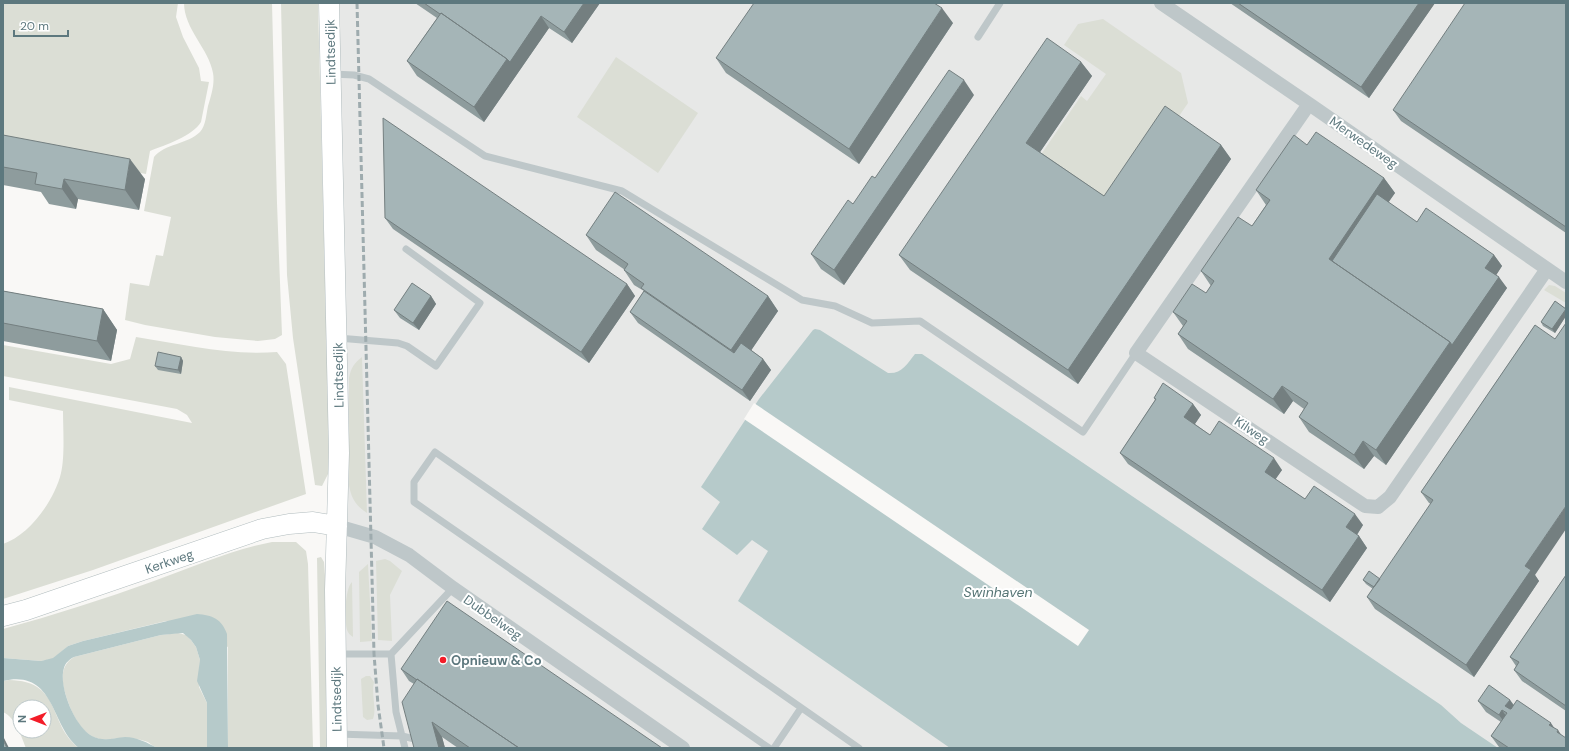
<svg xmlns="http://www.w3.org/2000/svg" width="1569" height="751" viewBox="0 0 1569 751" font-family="'DM Sans',sans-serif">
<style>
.built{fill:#e7e8e7}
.green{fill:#dbded5;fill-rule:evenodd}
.water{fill:#b6caca}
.pier{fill:#f9f8f6}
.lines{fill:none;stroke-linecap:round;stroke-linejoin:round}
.secondary-casing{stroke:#b1bcbe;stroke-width:21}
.service{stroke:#bec7c9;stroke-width:7}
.minor{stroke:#bec7c9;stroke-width:14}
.secondary{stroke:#fff;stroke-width:20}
.rail{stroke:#9eabae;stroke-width:3;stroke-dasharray:6 3;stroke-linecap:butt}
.wall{fill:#8e9c9d}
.shaded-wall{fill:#747f80}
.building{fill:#a5b5b7;stroke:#747f80}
.poi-dot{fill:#f31c28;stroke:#fff;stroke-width:1.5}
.labels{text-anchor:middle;stroke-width:4;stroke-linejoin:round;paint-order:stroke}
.street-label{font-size:13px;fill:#5d787e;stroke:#fff}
.poi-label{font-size:13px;font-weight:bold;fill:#5d787e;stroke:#fff;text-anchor:start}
.water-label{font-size:14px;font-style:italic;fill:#577676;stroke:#fff}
</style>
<rect width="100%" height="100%" fill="#f9f8f6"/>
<path class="built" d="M330,3h1236v745h-1235l-2,-281z"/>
<path class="green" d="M3,3h175l-2,14 7,20 16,31 2,13 8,1 -8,40c-8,14 -36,23 -51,29l-4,23 -143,-26z
M184,3h88l5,200 5,132 -7,4 -17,2 -43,-4 -70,-12 -20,-5 5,-37 19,3 7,-31 7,1 8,-39 -27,-6 10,-54c10,-13 34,-13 46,-25 6,-7 6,-17 8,-26 3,-10 7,-22 5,-33 -4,-24 -29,-44 -29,-70z
M281,3h37l11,434 -1,37 -6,12 -7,-1 -22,-147 -6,-63z
M1103,19l78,54 7,30 -74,108 -76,-52 43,-63 6,5 19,-27 -42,-29 14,-21z
M616,57l82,56 -40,60 -81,-56z
M1549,285l6,1 11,7v10l-22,-13z
M136,337c46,7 94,19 141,15l9,12 20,130 -213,76 -90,29v-55c27,-9 52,-45 58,-71 4,-17 2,-44 2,-62l-54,-11v-13l183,36 -5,-8 -10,-6 -174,-33v-31l108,19 19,-5z
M362,357l5,156c-11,-7 -16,-15 -18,-28v-107c2,-10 5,-15 13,-21z
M272,542h24l10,9 2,13 5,184h-85v-101l-62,-26 -83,20 -15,5 -15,13 -12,2 -38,-3v-29c51,-14 101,-30 151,-48 39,-14 77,-31 118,-39z
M321,557l3,5 1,13 2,173h-7l-3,-190z
M385,559l5,2 12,10 -12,24 2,46 -14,-1 -2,-79z
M368,564l4,77 -12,1 -1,-70z
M352,582l1,55c-3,-2 -5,-4 -6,-7 -3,-10 -2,-42 5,-48z
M178,633l8,2 5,5 5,7 4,13 -1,27 8,16v45c-15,0 -34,2 -49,0 -4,-1 -7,-4 -10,-6 -6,-2 -15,-4 -21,-4 -9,-1 -18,3 -27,1 -21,-4 -31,-32 -36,-50 -3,-12 -2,-25 10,-32l87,-22z
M366,676h4l4,6c-3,13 3,26 -1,37l-6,1 -4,-3 -2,-38z
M9,680c54,1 38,44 70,68h-53c-5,-12 -10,-30 -23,-36v-31zM20,707h24v24h-24z"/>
<path class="water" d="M815,329l5,1 68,43c14,1 19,-9 27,-19h7l519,351 20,18 37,25h-548l-212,-147 30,-50 -16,-11 -15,15 -35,-26 18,-27 -19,-15 58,-88 54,-69z
M197,614c15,1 25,5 30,20l1,114h-21v-45l-10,-22 3,-21 -4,-13 -5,-7 -8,-7 -22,2 -87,22c-4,2 -9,6 -10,11 -6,18 11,59 28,68 11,6 22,2 33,1 12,0 23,6 32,11h-78c-29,-22 -23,-79 -76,-67v-23l38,3 12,-3 15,-12 15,-5z"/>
<path class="pier" d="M754,403l335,227 -11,16 -334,-227z"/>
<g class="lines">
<g class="secondary-casing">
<path id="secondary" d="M329,3l10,450 -4,137 2,158
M3,616l23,-6 236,-81 27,-5 24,-2 24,4"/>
</g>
<path class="service" d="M978,37l22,-34
M332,74l22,1 15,4 116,77 137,35 180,109 33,6 37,17 48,-2 163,111 53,-79
M338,338l60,5 9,3 29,20 44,-63 -74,-54
M338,654h53l62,-66
M391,654l5,58 9,36
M337,734l65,2 17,4
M769,748l-355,-246v-20l21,-30 424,296
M774,748l27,-40"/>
<path class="minor" d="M1161,3l148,101 257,178
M1309,104l-173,249 229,153 13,1 12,-10 157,-228
M337,526l38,11 34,18 44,33 230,160"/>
<use href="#secondary" class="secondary"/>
<path class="rail" d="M357,3l17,651 4,51 6,43"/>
</g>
<path class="wall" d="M415,3h185l-28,40 -23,-15 -65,94 -67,-46 -10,-15 30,-43z
M1230,3h205l-66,95z
M1566,3v230l-165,-112 -8,-11z
M953,23l-94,141 -133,-91 -10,-15z
M1081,62l11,14 -52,76 64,44 117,-51 10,14 -153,225 -168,-114 -11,-15z
M974,95l-130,190 -23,-16 -10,-15 64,-76z
M3,135l142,44 -6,31 -61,-11 -2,10 -27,-5 -8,-12 -38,-7z
M1307,145l77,33 11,15 -7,9 29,20 77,33 8,11 -6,9 11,13 -121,177 -12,-9 -10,13 -55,-37 -10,-15 5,-8 -11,-8 -9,13 -96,-65 -10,-15 5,-8 -10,-14 33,-19 5,-7 -10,-15 51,-45 14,-21 -10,-15z
M385,218l242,66 8,12 -46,67 -196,-134z
M586,235l182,61 10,15 -27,39 12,9 8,11 -21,31 -112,-78 -8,-11 14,-21 -10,-6 -10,-15h1l-29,-20z
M3,291l100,18 14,21 -6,31 -108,-20z
M431,296l5,8 -17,26 -19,-12 -6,-8z
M1555,301l11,8v7l-11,17 -12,-7 -2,-4z
M1535,325v250l4,6 -65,96 -99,-68 -8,-12 6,-8 -7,-5 -3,-4 17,-1 51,-75 -2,-1 -8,-11z
M181,357l2,4 -2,13 -23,-4 -3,-4z
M1154,398l39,6 8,11 -6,9 15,11 72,35 -7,9 30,20 58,26 -6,10 2,1 8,12 -37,54 -202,-138 -8,-11 35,-53z
M1566,575v136l-44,-30 -8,-11 2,-4 -6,-9z
M401,669l261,79h-204l-16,-11 3,11h-31v-64l-5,-3z
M1510,700l4,5 52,43h-66l-1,-1 -8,-11 10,-14 -15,-10 -8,-11z"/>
<path class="shaded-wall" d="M584,3h16l-28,40 -8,-11z
M1419,3h16l-66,95 -8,-11z
M942,8l11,15 -94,141 -10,-15z
M541,16l8,12 -65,94 -10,-15 33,-48z
M1081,62l11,14 -56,82 -10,-15z
M964,80l10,15 -130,190 -10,-15z
M1221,145l10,14 -153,225 -10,-14z
M130,159l15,20 -6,31 -14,-20z
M1384,178l11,15 -53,77 -13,-11z
M64,179l14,20 -2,10 -14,-20z
M1494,255l8,11 -9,14 -8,-12z
M1499,277l8,11 -121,177 -10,-15 74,-108z
M627,284l8,12 -46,67 -8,-11z
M431,296l5,8 -17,26 -6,-7z
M768,296l10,15 -36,53 -11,-14z
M103,309l14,21 -6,31 -14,-20z
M1566,309v7l-11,17 -3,-4z
M181,357l2,4 -2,13 -3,-4z
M763,359l8,11 -21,31 -8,-11z
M1282,386l11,15 -9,13 -11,-15z
M1193,404l8,11 -9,13 -8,-11z
M1363,441l11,15 -10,13 -10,-14z
M1274,458l8,12 -9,13 -8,-11z
M1566,506v23l-31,46 4,6 -65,96 -8,-12 59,-99z
M1355,514l8,11 -9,14 -8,-12z
M1359,536l8,12 -37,54 -8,-12z
M1510,700l7,11 -4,6 -8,-11z
M1502,710l8,12 -3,4 -8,-11z
M432,722l10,15 3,11h-6z
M1551,723l6,9 1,-2 8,12 -17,-17z
M3,736l6,12h-2l-4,-8z"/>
<path class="building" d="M424,3h160l-20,29 -23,-16 -31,46 -3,-3 -66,-46 -1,1z
M754,3h180l8,5 -93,141 -133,-91z
M1238,3h181l-58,84z
M1465,3h101v224l-173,-117z
M441,13l66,46 -33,48 -67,-46z
M1047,38l34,24 -55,81 78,53 61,-90 56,39 -153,225 -169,-115z
M949,70l15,10 -130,190 -23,-16 37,-54 5,4 19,-28 3,2z
M383,118l244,166 -46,68 -196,-134z
M1316,132l68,46 -55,81 121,83 -74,108 -13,-9 -9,14 -55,-38 9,-14 -26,-17 -9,13 -95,-65 9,-13 -14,-9 19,-28 14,9 8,-12 -13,-10 37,-54 14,9 18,-26 -14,-10 38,-55 13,10z
M3,135l127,24 -5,31 -61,-11 -2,10 -27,-5 2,-11 -34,-6z
M615,192l153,104 -37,54 -90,-62 3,-4 -20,-14 4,-6 -42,-29z
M1377,194l40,28 9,-14 68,47 -9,13 14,9 -47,68 -2,-3 -118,-81z
M412,283l19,13 -18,27 -19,-13z
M3,291l100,18 -6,32 -94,-18z
M644,291l90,62 7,-10 22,16 -21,31 -112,-78z
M1555,301l11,8 -14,20 -11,-7z
M1566,323v183l-41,60 6,4 -65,95 -99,-68 66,-97 -12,-8 114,-167 20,14z
M158,352l23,5 -3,13 -23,-4z
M1163,383l30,21 -9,13 26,18 9,-14 55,37 -9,14 40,27 9,-13 41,28 -9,13 13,9 -37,54 -202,-137 36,-54 -2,-1z
M1369,571l11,8 -6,8 -11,-7z
M1566,575v131l-52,-36 5,-8 -9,-5z
M447,601l215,147h-143l-102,-69v1l-16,-11z
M417,679l102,69h-49l-38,-26 7,26h-25l-12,-46z
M1489,685l21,15 -5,6 5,3h1l6,-9 34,23 -2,2 9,5 -1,2 9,6v10h-57l-18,-12 16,-23 -5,-3 -3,5 -21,-14z
M3,740l4,8h-4z"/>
<circle class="poi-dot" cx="443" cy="660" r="4"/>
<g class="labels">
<g class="street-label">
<text transform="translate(330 52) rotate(-91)" y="5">Lindtsedijk</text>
<text transform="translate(1364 142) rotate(35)" y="5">Merwedeweg</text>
<text transform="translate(338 375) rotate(-91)" y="5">Lindtsedijk</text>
<text transform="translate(1252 430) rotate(34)" y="5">Kilweg</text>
<text transform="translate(169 561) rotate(-19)" y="5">Kerkweg</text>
<text transform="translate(493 617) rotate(35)" y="5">Dubbelweg</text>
<text transform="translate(336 699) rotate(-91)" y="5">Lindtsedijk</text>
</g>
<g class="poi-label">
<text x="451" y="665">Opnieuw &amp; Co</text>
</g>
<g class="water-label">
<text x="998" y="597">Swinhaven</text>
</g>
</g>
<rect width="1569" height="751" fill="none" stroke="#5d787e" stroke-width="8"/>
<g transform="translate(32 719) rotate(270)"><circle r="19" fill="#ffffff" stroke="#bec9cb"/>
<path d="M0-3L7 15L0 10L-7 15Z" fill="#f31c28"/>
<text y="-6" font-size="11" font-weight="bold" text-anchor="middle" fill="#5d787e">N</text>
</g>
<path d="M14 30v6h54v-6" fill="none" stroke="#5d787e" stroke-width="2"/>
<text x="20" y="30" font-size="12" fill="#5d787e" stroke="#ffffff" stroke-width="3" paint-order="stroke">20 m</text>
</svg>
